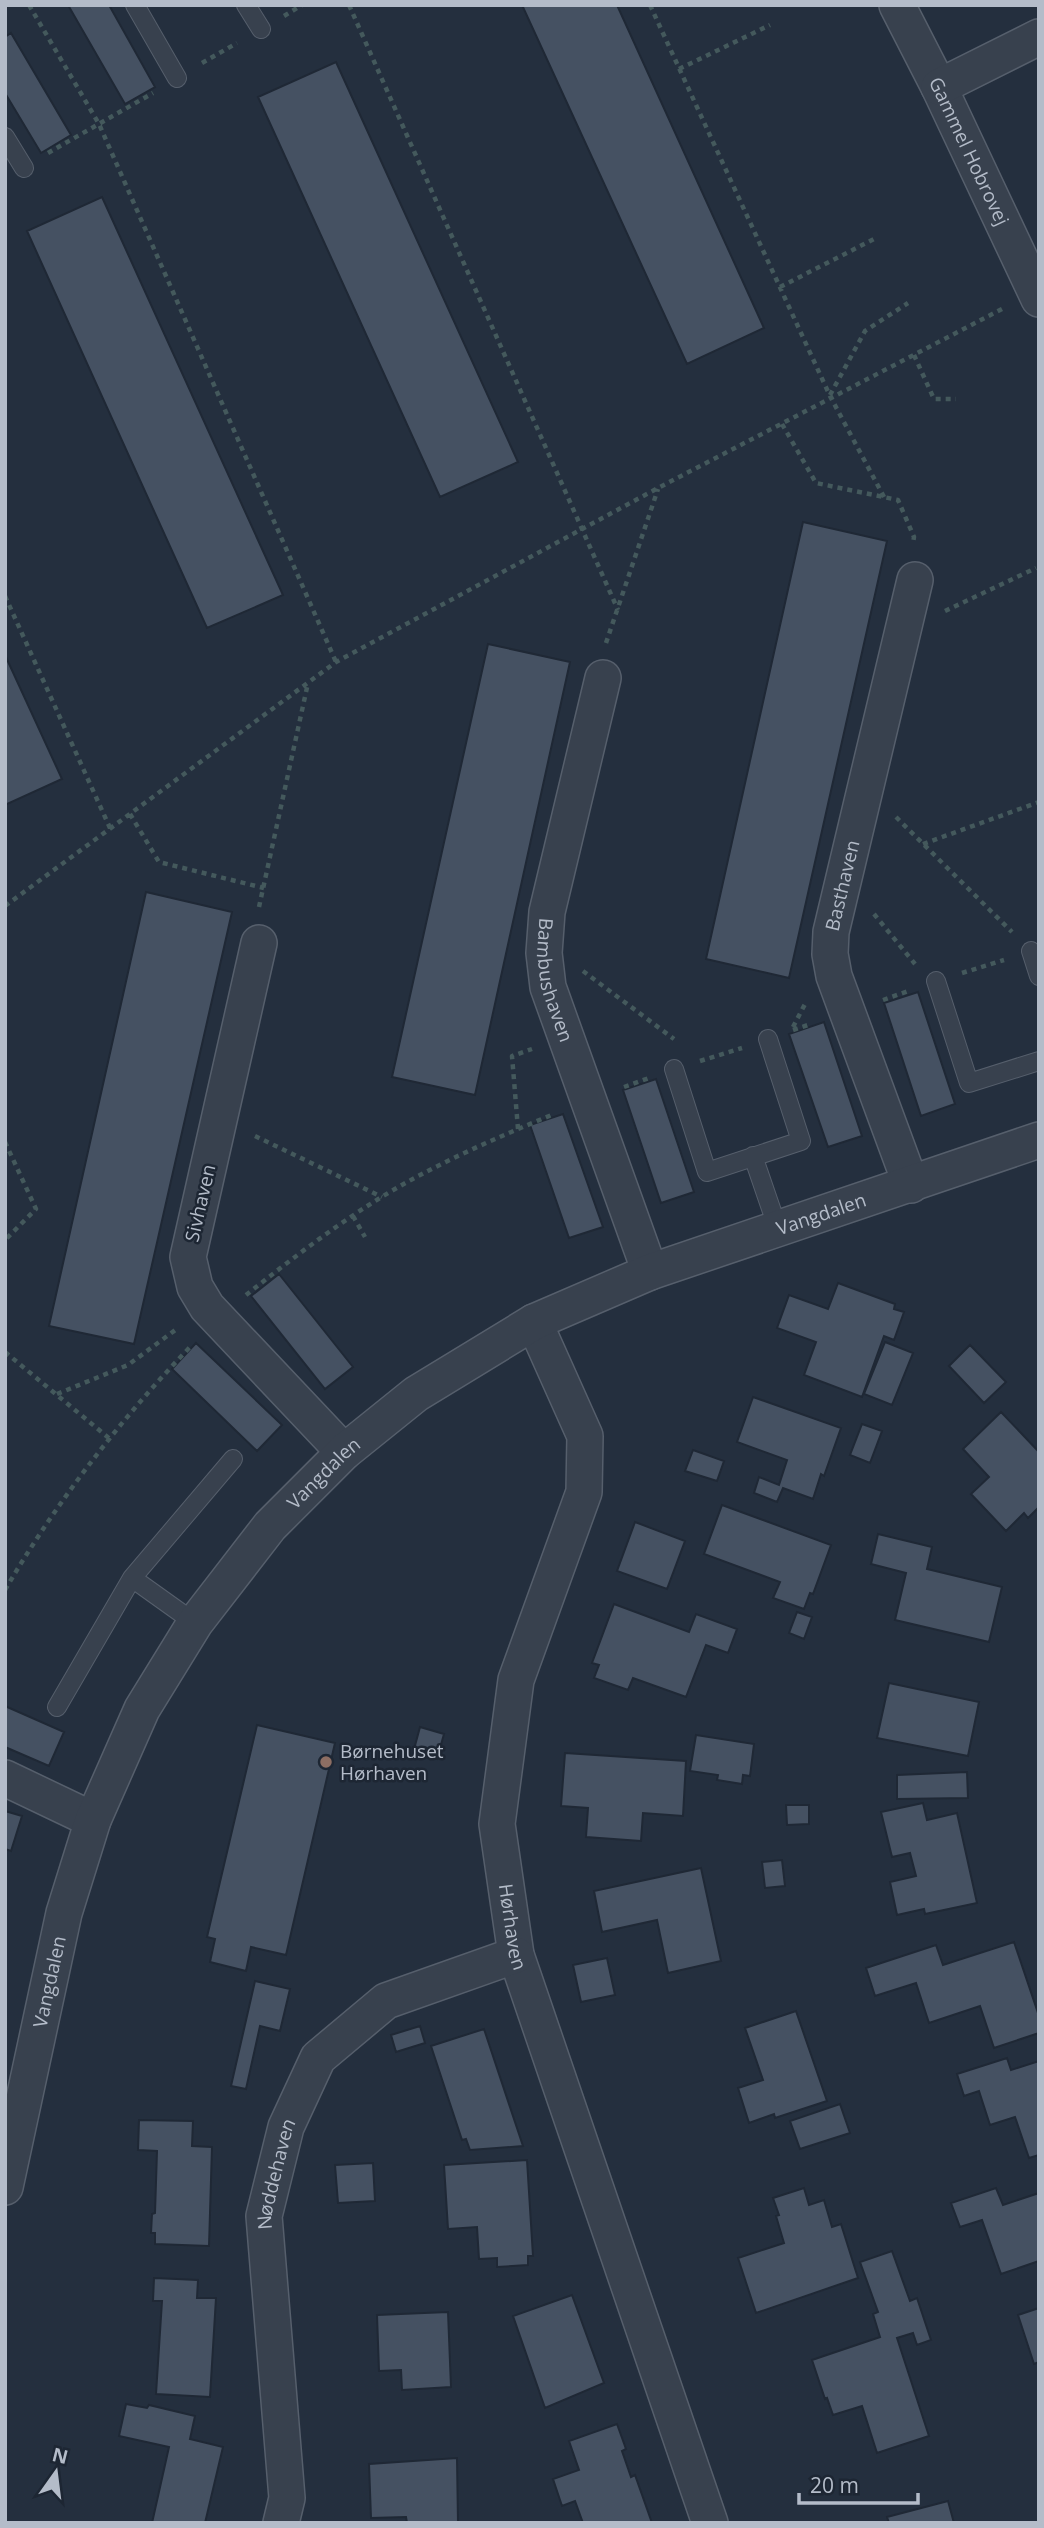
<svg xmlns="http://www.w3.org/2000/svg" width="1044" height="2528" viewBox="0 0 1044 2528" font-family="'Open Sans',sans-serif">
<style>
.building{fill:#455162;stroke:#1f2835;stroke-width:2}
.lines{fill:none;stroke-linecap:round;stroke-linejoin:round}
.service-casing{stroke:#565f6c;stroke-width:20}
.minor-casing{stroke:#565f6c;stroke-width:38}
.path{stroke:#44595c;stroke-width:4.5;stroke-dasharray:5 5;stroke-linecap:butt}
.service{stroke:#38414e;stroke-width:18}
.minor{stroke:#38414e;stroke-width:35}
.education-dot{fill:#8d6e63;stroke:#1d2633;stroke-width:2.5}
.labels{text-anchor:middle;stroke-width:5;stroke-linejoin:round;paint-order:stroke}
.street-label{font-size:19px;fill:#b4bcc9;stroke:#1d2633}
.poi-label{font-size:19px;fill:#b4bcc9;stroke:#1d2633;text-anchor:start}
</style>
<rect width="100%" height="100%" fill="#242f3e"/>
<path class="building" d="M68,5h41l46,82 -30,17z
M522,5h95l147,323 -77,36z
M11,33l60,102 -30,18 -36,-60v-56z
M336,62l182,400 -78,35 -182,-400z
M102,197l181,398 -76,33 -180,-397z
M803,522l84,19 -98,437 -83,-19z
M488,644l82,18 -95,433 -83,-18z
M5,655l57,124 -57,26z
M146,892l86,20 -98,432 -85,-18z
M918,992l37,112 -34,12 -37,-113z
M824,1022l38,114 -34,11 -39,-113z
M656,1079l38,113 -33,11 -38,-113z
M563,1114l40,113 -34,11 -39,-113z
M279,1274l74,93 -28,22 -74,-93z
M838,1283l57,21 -1,5 10,3 -10,28 -10,-4 -22,61 -58,-22 12,-33 -39,-14 12,-33 39,14z
M885,1342l28,11 -21,52 -28,-11z
M196,1343l86,82 -25,26 -85,-82z
M970,1345l36,37 -22,21 -35,-37z
M753,1397l88,31 -17,48 -3,-2 -8,25 -30,-11 -6,14 -23,-9 5,-16 20,8 8,-25 -50,-18z
M1001,1412l38,40v55l-11,11 -4,-5 -18,18 -35,-37 18,-17 -26,-28z
M862,1424l20,7 -12,32 -20,-8z
M693,1450l31,11 -7,20 -32,-10z
M722,1505l109,40 -18,49 -3,-1 -6,16 -31,-11 7,-16 -76,-28z
M635,1522l50,19 -18,48 -50,-18z
M878,1534l54,13 -5,22 75,18 -13,55 -94,-22 11,-47 -35,-9z
M614,1604l75,28 7,-18 41,15 -9,24 -22,-8 -20,52 -53,-19 -5,12 -34,-12 5,-13 -7,-2z
M797,1612l15,5 -8,22 -15,-6z
M889,1683l90,19 -11,54 -91,-18z
M5,1706l59,26 -15,34 -44,-19z
M257,1725l78,18 -49,212 -35,-8 -5,24 -36,-9 5,-23 -8,-2z
M420,1727l24,7 -7,25 -24,-6z
M696,1735l58,9 -4,32 -7,-1 -1,9 -25,-4 1,-5 -28,-4z
M565,1753l121,8 -3,55 -40,-3 -2,28 -55,-4 2,-29 -27,-2z
M967,1772l1,26 -71,1v-24z
M923,1803l4,17 30,-7 20,90 -52,11 -1,-5 -27,6 -7,-33 26,-6 -6,-23 -18,4 -11,-45z
M786,1805h23v19l-22,1z
M5,1811l17,5 -11,35 -6,-2z
M782,1860l3,26 -20,2 -3,-26z
M701,1868l20,93 -53,12 -11,-53 -55,12 -8,-41z
M1014,1942l25,74v17l-45,15 -14,-42 -51,17 -13,-40 -41,13 -9,-28 70,-23 7,20z
M607,1958l8,37 -34,7 -8,-37z
M255,1981l35,8 -10,42 -20,-5 -14,63 -15,-3z
M796,2011l31,90 -52,17 -1,-4 -25,9 -11,-35 25,-8 -18,-52z
M420,2026l5,17 -29,9 -5,-17z
M484,2029l39,117 -53,4 -4,-11 -4,1 -31,-94z
M1007,2058l4,12 28,-9v94l-10,3 -14,-41 -25,8 -11,-34 -15,5 -7,-22z
M840,2104l10,29 -50,16 -10,-28z
M139,2120l54,1 -1,25 20,1 -3,99 -54,-2v-11h-4l1,-19 3,-1 2,-62 -19,-1z
M527,2160l6,96h-5v9l-31,2v-9l-18,1 -2,-32 -29,2 -4,-64z
M373,2163l2,38 -37,2 -3,-38z
M804,2188l5,17 15,-5 8,27 9,-3 17,54 -102,35 -18,-55 46,-15 -8,-27 3,-1 -6,-17z
M996,2188l7,17 36,-12v68l-38,13 -19,-54 -22,7 -9,-24z
M892,2251l18,50 7,-3 14,42 -14,5 -4,-12 -16,5 32,98 -52,17 -15,-47 -29,9 -6,-17 -2,1 -13,-39 68,-23 -7,-23 5,-2 -18,-50z
M154,2278l44,2 -1,18h19l-6,99 -54,-3 6,-93h-9z
M572,2295l32,88 -59,25 -32,-92z
M1039,2308v54l-5,2 -16,-49z
M448,2312l3,75 -49,3 -1,-20 -22,1 -2,-56z
M126,2404l21,4 2,-3 46,11 -5,23 33,8 -18,76h-53l17,-76 -50,-11z
M617,2424l9,25 -4,2 9,26 4,-2 17,48h-69l-8,-22 -13,5 -9,-27 26,-9 -10,-29z
M457,2458l1,65h-51l-1,-6 -35,1 -2,-54z
M948,2501l6,22h-65l-2,-6z"/>
<g class="lines">
<g class="service-casing">
<path id="service" d="M135,5l42,73
M246,5l15,24
M5,137l19,31
M1031,951l8,25
M936,981l33,102 70,-22
M674,1069l33,103 94,-31 -33,-102
M753,1156l25,73
M132,1578l63,45
M57,1707l75,-129 101,-119"/>
</g>
<g class="minor-casing">
<g id="minor">
<path id="s1" d="M897,5l42,82 100,212"/>
<path d="M939,87l100,-50"/>
<path id="s2" d="M603,678l-56,234 -3,41 4,34 102,285"/>
<path d="M259,943l-71,314 7,30 12,20 137,145"/>
<path id="s3" d="M911,1185l-77,-209 -4,-22 1,-22 84,-352"/>
<path id="s4" d="M534,1322l51,114 -1,56 -68,188 -19,144 19,131 194,568"/>
<path d="M5,1778l88,42"/>
<path id="s5" d="M5,2187l59,-274 29,-93 49,-111 53,-86 75,-97 74,-74 72,-58 118,-72 116,-50 389,-132"/>
<path id="s6" d="M281,2523l6,-25 -23,-282 22,-89 32,-69 68,-57 130,-46"/>
</g>
</g>
<path class="path" d="M29,5l70,119 237,538
M349,5l269,605
M650,5l180,391 54,101
M284,16l18,-11
M202,63l35,-20
M679,69l91,-44
M48,153l105,-60
M780,287l96,-49
M914,355l20,44h22
M830,395l35,-64 43,-28
M782,424l34,59 82,17 16,37 -1,6
M5,596l105,232
M945,611l91,-43
M606,643l52,-154
M130,814l29,48 105,26
M896,817l116,115
M923,844l116,-42
M5,906l331,-244 322,-174 344,-179
M259,907l49,-224
M874,914l41,50
M583,971l91,68
M962,973l42,-13
M883,1000l28,-10
M793,1027l12,-23
M793,1030l18,-6
M700,1061l42,-13
M624,1087l25,-9
M518,1129l-6,-73 20,-7
M255,1136l127,61
M5,1142l31,67 -31,31
M353,1216l12,21
M246,1295c43,-34 87,-68 134,-97 53,-33 116,-60 174,-84
M5,1352l105,87
M57,1394l71,-29 50,-37
M5,1590c52,-89 115,-170 186,-244"/>
<use href="#service" class="service"/>
<use href="#minor" class="minor"/>
</g>
<circle class="education-dot" cx="326" cy="1762" r="7"/>
<g class="labels">
<g class="street-label">
<text dy="7" stroke="none"><textPath href="#s1" startOffset="163">Gammel Hobrovej</textPath></text>
<text dy="7" stroke="none"><textPath href="#s3" startOffset="315">Basthaven</textPath></text>
<text dy="7" stroke="none"><textPath href="#s2" startOffset="310">Bambushaven</textPath></text>
<text transform="translate(200 1203) rotate(-77)" y="7">Sivhaven</text>
<text dy="7" stroke="none"><textPath href="#s5" startOffset="1365">Vangdalen</textPath></text>
<text dy="7" stroke="none"><textPath href="#s5" startOffset="798">Vangdalen</textPath></text>
<text dy="7" stroke="none"><textPath href="#s4" startOffset="630">Hørhaven</textPath></text>
<text dy="7" stroke="none"><textPath href="#s5" startOffset="210">Vangdalen</textPath></text>
<text dy="7" stroke="none"><textPath href="#s6" startOffset="352">Nøddehaven</textPath></text>
</g>
<g class="poi-label">
<text x="340" y="1758">Børnehuset<tspan x="340" dy="22">Hørhaven</tspan></text>
</g>
</g>
<rect width="1044" height="2528" fill="none" stroke="#b4bcc9" stroke-width="14"/>
<g transform="translate(56 2472) rotate(14)" stroke="#1d2633" stroke-width="5" paint-order="stroke">
<path d="M0-5L12 26L0 18L-12 26Z" fill="#b4bcc9"/>
<text y="-10" font-size="19" font-weight="bold" text-anchor="middle" fill="#b4bcc9">N</text>
</g>
<path d="M799 2493v10h119v-10" fill="none" stroke="#b4bcc9" stroke-width="3.5"/>
<text x="810" y="2493" font-size="21" fill="#b4bcc9" stroke="#1d2633" stroke-width="5" paint-order="stroke">20 m</text>
</svg>
